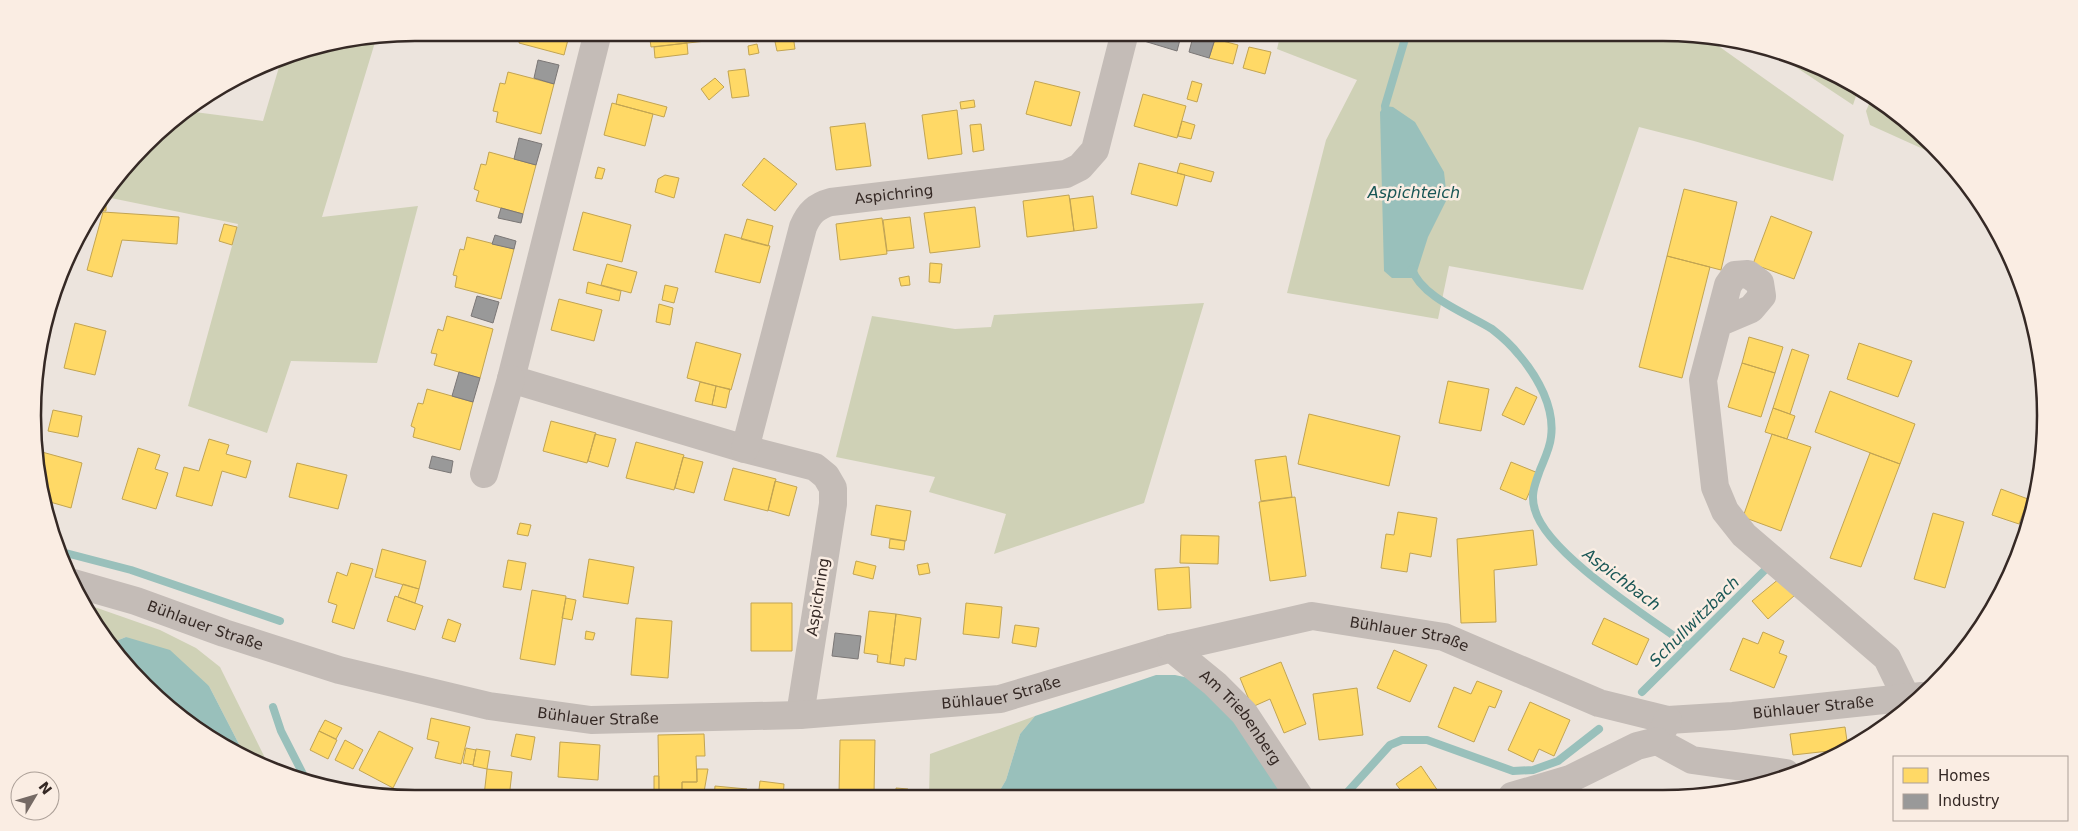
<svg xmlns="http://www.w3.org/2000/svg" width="2078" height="831" viewBox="0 0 2078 831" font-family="'DejaVu Sans',sans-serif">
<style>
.green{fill:#cfd1b6}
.water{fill:#99c0bb}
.homes{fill:#ffd966;stroke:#c2a452}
.industry{fill:#999;stroke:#7b7776}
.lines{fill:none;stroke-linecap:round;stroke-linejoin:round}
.stream{stroke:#99c0bb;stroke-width:8}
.minor{stroke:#c4bcb7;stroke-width:28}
.labels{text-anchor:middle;stroke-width:5;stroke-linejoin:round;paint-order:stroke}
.street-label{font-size:15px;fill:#352925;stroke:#faede3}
.water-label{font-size:16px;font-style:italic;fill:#1a5756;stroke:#faede3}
.rim{fill:none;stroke:#352925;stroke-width:2.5}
</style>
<rect width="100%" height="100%" fill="#ece4dd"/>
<path class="green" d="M1281,32h381l48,8 134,95 -11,46 -139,-40 -55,-14 -56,163 -134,-24 -11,53 -151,-26 39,-153 31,-60 -80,-31z
M376,39l-54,178 96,-11 -41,157 -86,-2 -24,72 -79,-27 50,-182 -132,-27 57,-70 24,-16 76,10 19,-64 10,-4z
M1770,50l15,3 69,31 5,3 -6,18z
M1872,97l43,30 28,31 -73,-33 -4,-14z
M1204,303l-60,200 -150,51 12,-40 -77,-22 6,-15 -99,-20 36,-141 83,13 36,-2 3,-12z
M83,603l77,27 36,18 24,19 49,99 -26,-14 -34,-66 -83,-49 -15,6 -14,-15z
M1035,716l-15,18 -14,46 -10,17h-67l1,-43z"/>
<path class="water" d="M1385,106l8,1 22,15 29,50 3,27 -19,38 -13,41h-23l-8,-7 -4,-159z
M126,637l44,13 39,36 34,66 -60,-32 -72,-77z
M1156,675h19l14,3 36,26 61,92 -290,1 10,-17 14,-46 15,-18z"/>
<path class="homes" d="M570,32l-6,23 -45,-12 2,-11z
M649,32h56l1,9 -55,6z
M740,32h53l1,2 -53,6z
M793,35l2,14 -18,2 -3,-14z
M1215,39l23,6 -5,19 -24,-6z
M687,43l1,11 -33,4 -1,-11z
M757,44l2,9 -10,2 -1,-9z
M1249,47l22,5 -6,22 -22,-6z
M745,69l4,27 -17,2 -4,-27z
M508,72l46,12 -13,50 -45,-12 2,-10 -5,-1 7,-28 5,1z
M715,78l9,9 -15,13 -8,-11z
M1035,81l45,11 -9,34 -45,-12z
M1192,81l10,3 -5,18 -10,-3z
M618,94l49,13 -3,10 -48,-13z
M1143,94l43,12 -9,32 -43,-12z
M974,100l1,7 -14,2 -1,-7z
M612,103l41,11 -8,32 -41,-11z
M957,110l5,44 -34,5 -6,-44z
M1182,121l13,4 -4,14 -13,-3z
M865,123l6,43 -35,4 -6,-43z
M981,124l3,26 -11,2 -3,-27z
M489,152l47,13 -13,49 -47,-13 3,-10 -5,-2 7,-25 5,1z
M764,158l33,26 -22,27 -33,-26z
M1139,163l46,12 -8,31 -46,-12z
M1180,163l34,9 -3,10 -34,-9z
M598,167l7,2 -3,10 -7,-1z
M665,175l14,3 -5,20 -19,-6 3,-13z
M1684,189l53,13 -16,68 -54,-14z
M1069,195l5,36 -47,6 -4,-36z
M1093,196l4,32 -23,3 -4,-32z
M106,197v14l-11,-1z
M975,207l5,40 -50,6 -6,-40z
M103,212l76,5 -2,27 -55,-4 -10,37 -25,-7z
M583,212l48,13 -9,37 -49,-12z
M1771,216l41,16 -18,47 -41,-15z
M910,217l4,31 -27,3 -4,-31z
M882,218l5,36 -47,6 -4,-36z
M747,219l26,7 -5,20 -27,-7z
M224,224l13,3 -5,18 -13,-4z
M725,234l45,12 -10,37 -45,-11z
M467,237l47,12 -13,50 -46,-12 2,-11 -4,-1 7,-26 4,1z
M1667,256l43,11 -28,111 -43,-11z
M930,263l12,1 -2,19 -11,-1z
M607,264l30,8 -6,21 -30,-8z
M909,276l1,9 -9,1 -2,-8z
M588,282l33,9 -2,10 -33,-8z
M665,285l13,3 -4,15 -12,-3z
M559,299l43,11 -8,31 -43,-11z
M659,304l14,4 -3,17 -14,-3z
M447,316l46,13 -13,49 -46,-13 3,-11 -6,-1 7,-24 5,2z
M75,323l31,8 -11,44 -31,-7z
M1749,337l34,10 -8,26 -33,-10z
M696,342l45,12 -10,36 -44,-12z
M1859,343l53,18 -14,36 -51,-18z
M1792,349l17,6 -19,59 -17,-6z
M1742,363l33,10 -14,44 -33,-10z
M1448,381l41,8 -8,42 -42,-8z
M700,382l16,4 -4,19 -17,-4z
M716,386l14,3 -4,19 -14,-3z
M1516,387l21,10 -13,28 -22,-10z
M427,389l46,13 -13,48 -47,-13 2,-9 -4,-2 7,-23 5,1z
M1830,391l85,33 -15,40 -85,-32z
M1773,408l22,8 -8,23 -22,-7z
M53,410l29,6 -4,21 -30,-6z
M1309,414l91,22 -11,50 -91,-22z
M551,421l45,12 -9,30 -44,-12z
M595,434l21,5 -8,28 -20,-6z
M1772,434l39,13 -30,84 -38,-14z
M209,439l20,6 -3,9 25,7 -5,17 -24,-7 -10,35 -36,-10 8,-29 15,4z
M636,442l48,13 -10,35 -48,-12z
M138,448l22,7 -5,14 13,4 -12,36 -34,-10z
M42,452l40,11 -11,45 -28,-8 -3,-10 -1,-25z
M1870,453l30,11 -39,103 -31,-9z
M1286,456l6,41 -31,4 -6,-41z
M683,457l20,5 -9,31 -19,-5z
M1511,462l27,11 -12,27 -26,-11z
M297,463l50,12 -9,34 -49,-12z
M733,468l43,11 -8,32 -44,-11z
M775,481l22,6 -8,29 -21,-6z
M2001,489l27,10 -9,25 -27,-9z
M1295,497l11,79 -36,5 -11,-79z
M876,505l35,6 -5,30 -35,-6z
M1398,512l39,6 -6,39 -21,-4 -3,19 -26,-4 5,-34 8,1z
M1933,513l31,9 -19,66 -31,-9z
M520,523l11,2 -3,11 -11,-2z
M1533,530l4,35 -43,5 2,52 -35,1 -4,-84z
M1181,535l38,1 -1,28 -38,-1z
M890,539l15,2 -1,9 -15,-2z
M382,549l44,12 -7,28 -44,-12z
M589,559l45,8 -6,37 -45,-7z
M508,560l18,3 -5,27 -18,-3z
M856,561l20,5 -3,13 -20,-5z
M351,563l22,6 -19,60 -22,-7 5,-17 -9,-3 9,-30 10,4z
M928,563l2,10 -11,2 -2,-10z
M1189,567l2,41 -33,2 -3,-41z
M1780,578l15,17 -27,24 -16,-18z
M403,584l16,5 -4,14 -17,-6z
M532,590l34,6 -11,69 -35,-6z
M395,596l28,10 -8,24 -28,-9z
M566,598l10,2 -4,20 -10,-2z
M751,603h41v48h-41z
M966,603l36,4 -3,31 -36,-4z
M869,611l27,3 -6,50 -13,-2 1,-7 -14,-2z
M896,614l25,4 -5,42 -11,-2 -1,8 -14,-2z
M636,618l36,3 -4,57 -37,-3z
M1604,618l45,21 -12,26 -45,-21z
M448,619l13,5 -6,18 -13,-4z
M1015,625l24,3 -3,19 -24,-4z
M586,631l9,2 -2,7 -8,-1z
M1763,632l21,9 -5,12 8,3 -13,32 -44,-18 13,-32 15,6z
M1394,650l33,15 -17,37 -33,-14z
M1281,662l25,62 -22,9 -14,-34 -18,8 -12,-29z
M1477,681l25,10 -7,17 -6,-2 -15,36 -36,-15 16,-40 17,7z
M1357,688l6,47 -44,5 -6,-46z
M1530,702l40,18 -16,36 -15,-7 -6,13 -25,-12z
M431,718l39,9 -9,37 -26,-6 4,-16 -12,-3z
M325,720l17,8 -6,11 -17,-8z
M1845,727l3,21 -16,11h-2l-1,-8 -36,4 -3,-21z
M319,731l18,9 -9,19 -18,-9z
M379,731l34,17 -20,40 -34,-18z
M516,734l19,3 -4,23 -20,-4z
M704,734l1,22h-9l1,26h-15v10l-23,1 -1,-58z
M345,740l18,10 -10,19 -18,-9z
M840,740h35l-1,55h-35z
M560,742l40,3 -2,35 -40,-3z
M466,748l10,2 -3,15 -10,-2z
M476,749l14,2 -3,18 -14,-3z
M1421,766l19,28 -2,2h-33l-9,-12z
M487,769l25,3 -3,26 -25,-2z
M697,769h11l-5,29h-49v-22h5v17l23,-1v-10h15z
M760,781l24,3 -1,14h-25z
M715,786l32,3v9h-33z
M896,788l12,1v8h-12z
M799,790h38v7l-38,1z"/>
<path class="industry" d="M1146,32h36l-5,19 -33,-10z
M1194,33l21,6 -6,19 -20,-6z
M538,60l21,5 -5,19 -20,-6z
M519,138l23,6 -6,21 -22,-6z
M501,208l22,6 -2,9 -23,-5z
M495,235l21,6 -2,8 -22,-5z
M477,296l22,6 -6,21 -22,-7z
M459,372l21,6 -7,24 -21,-6z
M432,456l21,5 -2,12 -22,-5z
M835,633l26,3 -3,23 -26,-3z"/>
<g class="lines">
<path class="stream" d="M1386,115l-1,-9 22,-74
M1412,269c9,28 56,45 80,60 9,7 20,17 27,26 19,22 36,53 32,82 -1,11 -7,23 -11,33 -5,14 -10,25 -5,40 12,44 115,108 153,136
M58,551l73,19 149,51
M1642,692l124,-123
M273,707l8,24 25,49
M1344,796l46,-51 12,-5h25l86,31 20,-1 25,-9 41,-32"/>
<g class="minor">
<path d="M598,32l-87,347 234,70 70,18 11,9 7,12v16l-33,211"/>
<path d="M1718,323l33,-14 11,-13 -2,-13 -12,-9 -13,1 -7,10 -25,95 12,107 10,24 19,24 143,123 19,39"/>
<path id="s1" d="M745,449l58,-222c6,-14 13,-21 28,-25l235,-28 14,-7 15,-17 30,-118"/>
<path d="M484,474l27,-95"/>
<path id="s2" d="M73,583l63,18 88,32 115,37 150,36 102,14 209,-5 200,-16 171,-51 141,-32 132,21 155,66 69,17 65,-4 189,-20"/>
<path id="s3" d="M1171,648l44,36 29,29 55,83"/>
<path d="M1668,720l-11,21 35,19 94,13"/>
<path d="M1512,796l58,-17 67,-33 20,-5"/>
</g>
</g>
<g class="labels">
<g class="street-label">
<text dy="5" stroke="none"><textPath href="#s1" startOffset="332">Aspichring</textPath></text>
<text transform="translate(818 597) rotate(-81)" y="5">Aspichring</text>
<text dy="5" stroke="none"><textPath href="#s2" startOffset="139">Bühlauer Straße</textPath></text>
<text dy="5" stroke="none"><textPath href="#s2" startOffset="1369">Bühlauer Straße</textPath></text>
<text dy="5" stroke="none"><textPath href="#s2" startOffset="949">Bühlauer Straße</textPath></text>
<text dy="5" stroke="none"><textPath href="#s2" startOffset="1789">Bühlauer Straße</textPath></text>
<text dy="5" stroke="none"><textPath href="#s2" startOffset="544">Bühlauer Straße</textPath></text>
<text dy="5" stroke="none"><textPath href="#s3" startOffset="99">Am Triebenberg</textPath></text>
</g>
<g class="water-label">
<text x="1414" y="198">Aspichteich</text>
<text transform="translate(1622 579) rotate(37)" y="6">Aspichbach</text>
<text transform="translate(1694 621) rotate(-45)" y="6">Schullwitzbach</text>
</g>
</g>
<path d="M0 0H2078V831H0ZM415 41H1663A374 374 0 0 1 2037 415V416A374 374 0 0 1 1663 790H415A374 374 0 0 1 41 416V415A374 374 0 0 1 415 41Z" fill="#faede3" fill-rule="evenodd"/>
<path class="rim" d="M415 41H1663A374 374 0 0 1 2037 415V416A374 374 0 0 1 1663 790H415A374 374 0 0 1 41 416V415A374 374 0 0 1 415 41Z"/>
<rect x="1893" y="756" width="175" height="65" fill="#faede3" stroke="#ab9f97"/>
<rect x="1903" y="768" width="25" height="15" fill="#ffd966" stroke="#ab9f97"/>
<text x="1938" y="781" font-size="15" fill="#352925">Homes</text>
<rect x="1903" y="794" width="25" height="15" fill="#999999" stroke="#ab9f97"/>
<text x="1938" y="806" font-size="15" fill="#352925">Industry</text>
<g transform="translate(35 796) rotate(52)"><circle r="24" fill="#faede3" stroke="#ab9f97"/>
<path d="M0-4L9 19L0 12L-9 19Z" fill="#756a65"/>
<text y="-8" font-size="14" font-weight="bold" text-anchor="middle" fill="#352925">N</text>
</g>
</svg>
